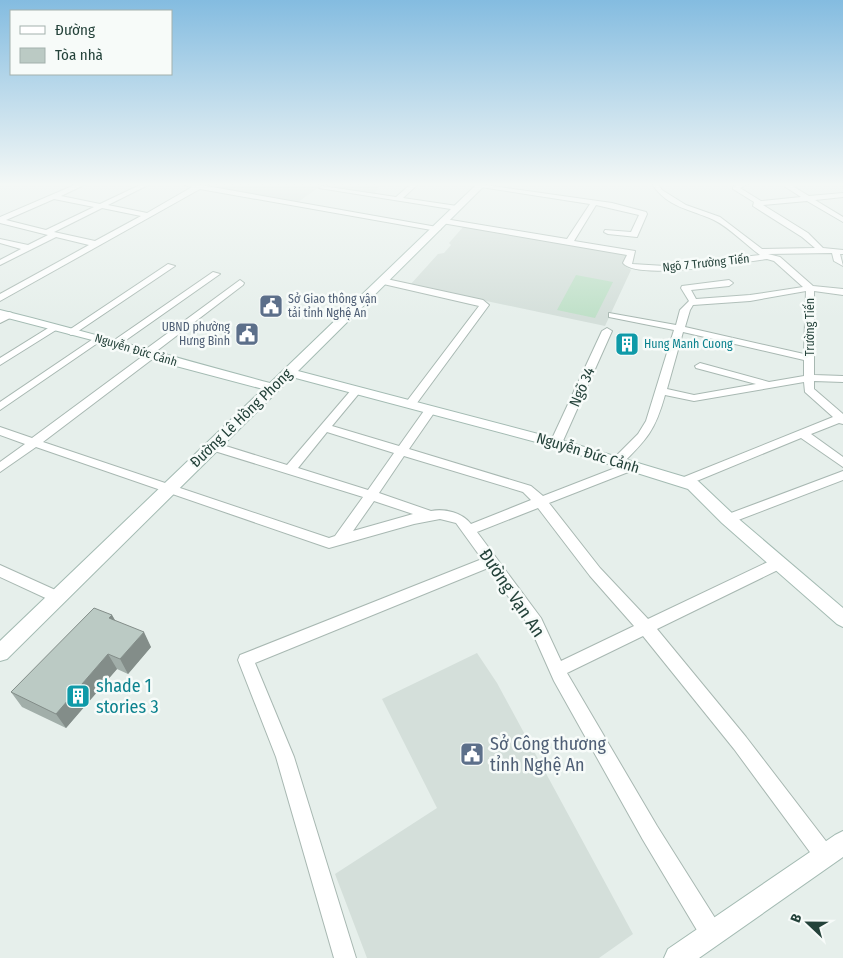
<svg xmlns="http://www.w3.org/2000/svg" width="843" height="958" viewBox="0 0 843 958" font-family="'Fira Sans Condensed',sans-serif">
<style>
.built{fill:#d4dfda}
.green{fill:#bfe0c8}
.lines{fill:none;stroke-linecap:round;stroke-linejoin:round}
.street-casing{stroke:#a8b8b2;stroke-width:2}
.secondary-casing{stroke:#a4bbb3;stroke-width:2}
.street{fill:#fff;fill-rule:evenodd}
.secondary{fill:#fff;fill-rule:evenodd}
.wall{fill:#a1aea9}
.shaded-wall{fill:#838d89}
.building{fill:#bbcac4;stroke:#838d89}
.labels{text-anchor:middle;stroke-width:5;stroke-linejoin:round;paint-order:stroke}
.far-street-label{font-size:12px;fill:#24423a;stroke:#f7fbf9}
.far-service-label{font-size:12px;fill:#4e5e75;stroke:#f7fbf9;text-anchor:start}
.far-culture-label{font-size:12px;fill:#0d838f;stroke:#f7fbf9;text-anchor:start}
.street-label{font-size:15px;fill:#24423a;stroke:#f7fbf9}
.near-street-label{font-size:18px;fill:#24423a;stroke:#f7fbf9}
.near-culture-label{font-size:18px;fill:#0d838f;stroke:#f7fbf9;text-anchor:start}
.near-service-label{font-size:18px;fill:#4e5e75;stroke:#f7fbf9;text-anchor:start}
</style>
<rect width="100%" height="100%" fill="#e6efeb"/>
<path class="built" d="M191,184h191l-8,10 -54,-8 -23,17z
M464,226l164,28 -4,11 7,5 -26,56 -195,-41 28,-31 6,-1 7,-8 -2,-2z
M477,653l20,30 136,251 -34,24h-232l-32,-84 102,-66 -55,-109z"/>
<path class="green" d="M576,275l37,7 -18,36 -38,-8z"/>
<g class="lines">
<g class="street-casing">
<path id="street" d="M77,184h9l-25,12 39,8 42,-20h8l-42,21 39,8 45,-26 -11,-3h14l242,43 4,2 -4,2 -237,-42 -200,112v-7l89,-49 -33,-8 -56,28v-5l21,-11 -21,-6v-4l28,6 20,-10 -48,-12v-6zM54,199l40,8 -48,23 -40,-10zM102,208l39,8 -46,25 -41,-9z
M411,184h7l-15,14 54,8 4,2 -4,2 -138,-22 3,-2 74,11z
M478,184l134,19 34,9 1,2 -10,23 -29,-3 -4,-2 1,-2 26,2 8,-17 -43,-10 -22,36 61,10 -3,13 33,2 95,-11c-15,-11 -30,-27 -46,-35 -24,-11 -46,-12 -62,-36h6l4,6 24,15 34,12 42,32 53,-1 -13,-11 -49,-31 1,-4 -21,-13v-2l6,-3h9l-8,4 21,13 40,-4 -20,-13h8l20,12 34,-3v4l-28,3 28,17v5l-36,-21 -44,4 45,28 15,15 20,2v4h-3l3,12 -9,-5 -2,-8 -64,1 12,3 33,29 30,3v6l-29,-4v84l29,1v6l-29,-1v8l29,25v10l-4,-1 -28,11 32,23v10l-42,-29 -114,47 -4,1 -6,-4 2,-3 154,-62 -28,-25 -1,-10 -110,19 -29,-6c-10,36 -18,44 -44,70h-8l-2,-3 2,-3 25,-25 8,-13 28,-91 -65,-13v-4l67,12 4,-15 9,-9 -8,-13 1,-2 47,-6 4,3 -4,3 -38,4 5,9 54,-4 53,-8 -29,-26 -7,-2c-25,3 -130,22 -144,4l4,-8 -185,-32 -1,-2 4,-2 122,20 23,-35 -109,-17zM806,291l-2,63 -119,-27 5,-17 3,-5 57,-4zM683,332l121,28v16l-35,6 -69,-19 -5,3 1,2 60,16 -62,11 -27,-6z
M168,264l7,2 -101,68 -3,1 -5,-3z
M213,272l7,2 -101,71h-6v-4z
M382,278l101,22 6,5 -75,102 -4,1 -6,-3 75,-99 -100,-23v-4z
M240,280l4,3 -1,2 -89,68 2,2 -1,2 -112,85 286,96 6,-2 28,-39 -155,-48 -2,-3 2,-3h8l71,22 65,-76 4,-1 5,3 -29,35 67,20 27,-38h8l2,2 -27,39 122,37 12,10 85,-33h8l2,3 -2,3 -87,34 51,65 48,51 126,-60 5,-1 5,1 2,4 -2,4 -127,62 89,108 86,112 3,7 -3,7 -7,3 -7,-3 -84,-114 -91,-113 -76,37 90,153 63,100 3,8 -3,8 -8,3 -8,-3 -61,-102 -89,-159 -24,-54 -42,-59 -233,95 39,94 62,201h-22l-58,-201 -38,-97 2,-5 242,-96 -26,-36 -16,-4 -26,5 -85,24 -293,-101 -36,25v-10l25,-18 -25,-9v-8l32,11 111,-82 -2,-2 1,-2zM327,432l67,21 -26,37 -70,-22zM404,456l119,36 8,8 -60,24c-8,-11 -26,-16 -40,-13l-52,-18zM374,501l39,13 -60,17zM538,508l52,68 44,50 -73,35 -20,-43 -64,-86z
M9,312l3,1v4l-12,6v-7z
M53,325l5,3 -2,2 -56,35v-7z
M607,328l5,3 -50,112 -6,4 -4,-1 -2,-3 52,-112z
M99,335l5,3 -2,2 -102,70v-8z
M843,471v9l-110,42h-10l-2,-3 2,-3z
M0,565l62,28 2,4 -2,4 -5,2 -5,-2 -52,-24z"/>
</g>
<g class="secondary-casing">
<path id="secondary" d="M477,184h9l-188,187 263,69 137,41 36,34 109,93v19l-6,-3 -115,-101 -34,-34 -137,-43 -259,-69 -285,282 -7,2v-20l263,-252 -121,-32 -46,-16 -96,-25v-6c90,22 179,49 270,73z
M843,831v26l-144,101h-35l4,-9 167,-114z"/>
</g>
<use href="#street" class="street"/>
<use href="#secondary" class="secondary"/>
</g>
<path class="wall" d="M112,615l3,5 36,27 -23,27 -11,-5 -51,59 -44,-21 -11,-15z"/>
<path class="shaded-wall" d="M112,615l8,15 -11,-12z
M144,632l7,15 -23,27 -8,-15z
M108,654l9,15 -51,59 -10,-14z"/>
<path class="building" d="M94,608l18,7 -3,3 35,14 -24,27 -12,-5 -52,60 -45,-22z"/>
<linearGradient id="sky" x2="0" y2="1"><stop stop-color="#84bce0"/><stop offset="0.58" stop-color="#f4f8f6"/><stop offset="1" stop-color="#f4f8f6" stop-opacity="0"/></linearGradient>
<rect width="843" height="318" fill="url(#sky)"/>
<defs>
<g id="civic-square" transform="scale(1.25)"><rect x="-9" y="-9" width="18" height="18" rx="4" fill="#5c6f8a" stroke="#f7fbf9"/><path d="M-.6-6.5H3V-4.5H.6V-3L4-1V1h2V6H-6V1h2V-1L-.6-3ZM-1.2 2.5V6h2.4V2.5Z" fill="#fff"/></g>
<g id="building-square" transform="scale(1.25)"><rect x="-9" y="-9" width="18" height="18" rx="4" fill="#0f9aa8" stroke="#f7fbf9"/><path d="M-4-6H4V6H1V3H-1V6H-4ZM-2.5-4.3h1.7v1.8h-1.7ZM.8-4.3h1.7v1.8H.8ZM-2.5-1h1.7V.8h-1.7ZM.8-1h1.7V.8H.8Z" fill="#fff"/></g>
</defs>
<g fill-rule="evenodd">
<use href="#civic-square" x="271" y="306"/>
<use href="#civic-square" x="247" y="334"/>
<use href="#building-square" x="627" y="344"/>
<use href="#building-square" x="78" y="696"/>
<use href="#civic-square" x="472" y="754"/>
</g>
<g class="labels">
<g class="far-street-label">
<text transform="translate(706 263) rotate(-6)" y="4">Ngõ 7 Trường Tiến</text>
<text transform="translate(810 327) rotate(-90)" y="4">Trường Tiến</text>
<text transform="translate(136 350) rotate(17)" y="4">Nguyễn Đức Cảnh</text>
</g>
<g class="far-service-label">
<text x="288" y="303">Sở Giao thông vận<tspan x="288" dy="14">tải tỉnh Nghệ An</tspan></text>
<text x="230" y="331" text-anchor="end">UBND phường<tspan x="230" dy="14">Hưng Bình</tspan></text>
</g>
<g class="far-culture-label">
<text x="644" y="348">Hung Manh Cuong</text>
</g>
<g class="street-label">
<text transform="translate(582 387) rotate(-66)" y="5">Ngõ 34</text>
<text transform="translate(241 418) rotate(-44)" y="5">Đường Lê Hồng Phong</text>
<text transform="translate(588 453) rotate(17)" y="5">Nguyễn Đức Cảnh</text>
</g>
<g class="near-street-label">
<text transform="translate(512 593) rotate(56)" y="6">Đường Vạn An</text>
</g>
<g class="near-culture-label">
<text x="96" y="692">shade 1<tspan x="96" dy="21">stories 3</tspan></text>
</g>
<g class="near-service-label">
<text x="490" y="750">Sở Công thương<tspan x="490" dy="21">tỉnh Nghệ An</tspan></text>
</g>
</g>
<rect x="10" y="10" width="162" height="65" fill="#f7fbf9" stroke="#a3b1ad"/>
<rect x="20" y="26" width="25" height="8" fill="#ffffff" stroke="#a3b1ad"/>
<text x="55" y="35" font-size="15" fill="#24423a">Đường</text>
<rect x="20" y="48" width="25" height="15" fill="#bbcac4" stroke="#a3b1ad"/>
<text x="55" y="60" font-size="15" fill="#24423a">Tòa nhà</text>
<g transform="translate(808 923) rotate(292)" stroke="#f7fbf9" stroke-width="4" paint-order="stroke">
<path d="M0-4L9 19L0 12L-9 19Z" fill="#24423a"/>
<text y="-8" font-size="14" font-weight="bold" text-anchor="middle" fill="#24423a">B</text>
</g>
</svg>
